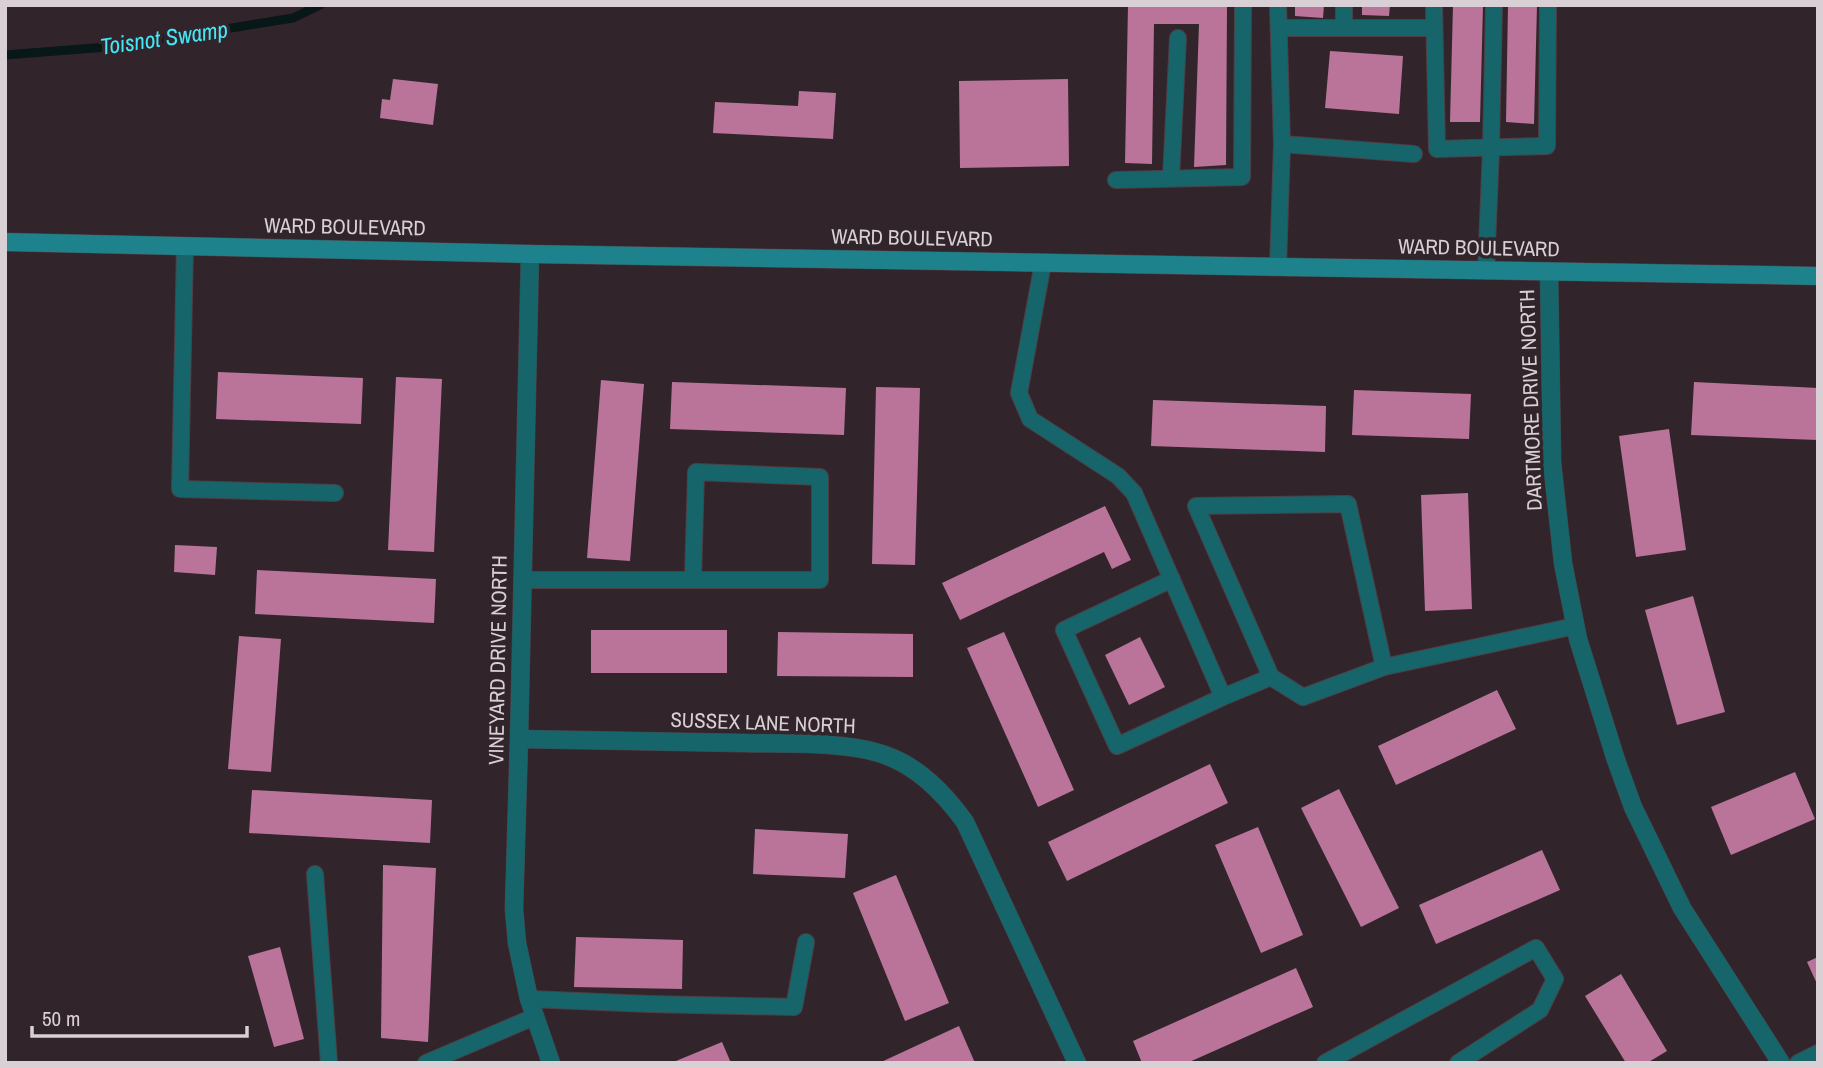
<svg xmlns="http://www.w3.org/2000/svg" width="1823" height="1068" viewBox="0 0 1823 1068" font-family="'Archivo Narrow',sans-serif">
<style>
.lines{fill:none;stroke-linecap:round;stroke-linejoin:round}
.stream{stroke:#081718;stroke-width:9}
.building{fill:#ba749a}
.service-casing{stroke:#4c4046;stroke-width:18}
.minor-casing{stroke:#4c4046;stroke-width:19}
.secondary-casing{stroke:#4c4046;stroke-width:19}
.service{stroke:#15656b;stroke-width:16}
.minor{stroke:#15656b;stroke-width:18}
.secondary{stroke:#1d828b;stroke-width:18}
.labels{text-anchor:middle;stroke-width:7;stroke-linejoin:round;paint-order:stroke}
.street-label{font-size:21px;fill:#d8d0d4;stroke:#31252b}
.water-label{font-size:23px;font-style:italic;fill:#45e8f6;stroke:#31252b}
</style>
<rect width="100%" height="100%" fill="#31252b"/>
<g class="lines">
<path class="stream" d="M5,55l115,-9 173,-28 27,-13"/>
</g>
<path class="building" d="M1128,5h99l-1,160 -32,2 5,-143h-45l-2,140 -27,-1z
M1295,5h29l-1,13 -28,-2z
M1362,5h28l-1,11 -27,-1z
M1453,5h30l-3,117h-30z
M1508,5h29l-3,119 -28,-2z
M1330,51l73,5 -4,58 -74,-6z
M393,79l45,5 -5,41 -53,-7 2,-19 8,1z
M1068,79l1,87 -109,2 -1,-87z
M799,91l37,2 -3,46 -120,-6 2,-31 83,4z
M218,372l145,6 -2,46 -145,-5z
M396,377l46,2 -8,173 -46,-2z
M601,380l43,4 -14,177 -43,-3z
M672,382l174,6 -2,47 -174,-6z
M1694,382l124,6v52l-127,-5z
M876,387l44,1 -5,177 -43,-1z
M1354,390l117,4 -2,45 -117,-4z
M1153,400l173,6 -1,46 -174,-6z
M1669,429l17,121 -50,7 -17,-121z
M1468,493l4,116 -47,2 -4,-116z
M1105,506l26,54 -19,9 -8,-17 -144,68 -18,-37z
M175,545l42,2 -2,28 -41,-3z
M257,570l179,9 -2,44 -179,-9z
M1693,596l32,116 -48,13 -32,-115z
M591,630h136v43h-136z
M778,632l135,2v43l-136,-1z
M1004,632l70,158 -36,17 -71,-159z
M239,636l42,3 -10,133 -43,-3z
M1140,637l25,50 -36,18 -24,-50z
M1497,690l19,39 -120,56 -18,-39z
M1210,764l18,39 -161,78 -19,-39z
M1795,772l20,47 -84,36 -20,-48z
M1339,789l60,119 -38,19 -60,-119z
M252,790l180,10 -2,43 -181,-10z
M1258,827l45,108 -42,18 -46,-108z
M755,829l93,5 -3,44 -92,-4z
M1542,850l18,40 -124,54 -17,-39z
M383,865l53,3 -8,174 -47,-4z
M896,875l53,128 -44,18 -52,-128z
M576,937l107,3 -1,49 -108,-2z
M280,947l24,92 -30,8 -26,-91z
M1818,957v29l-11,-24z
M1296,968l17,39 -126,56h-45l-9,-22z
M1621,974l46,77 -20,12h-21l-41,-67z
M959,1026l16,37h-96z
M722,1042l9,21h-60z"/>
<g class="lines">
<g class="service-casing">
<path id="service" d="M1344,5v23
M1434,5l3,144 110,-3 1,-141
M1279,28h155
M1282,144l132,10
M1171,178l7,-140
M1116,180l126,-3 1,-172
M185,246l-5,243 155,4
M1043,263l-24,130 11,26 88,57 16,17 89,204 -106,49 -53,-116 108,-51
M1278,267l4,-123 -4,-139
M1486,271l5,-123 3,-143
M523,580h297v-103l-124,-5 -3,108
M1384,667l191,-41
M1223,697l48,-20 -75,-171 152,-2 36,163 -81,30 -32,-20
M315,874l14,189
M529,999l120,5 145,3 12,-65
M426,1063l108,-46
M1325,1063l211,-115 19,31 -15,31 -82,53
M1798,1063l20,-10"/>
</g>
<g class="minor-casing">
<path id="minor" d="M530,254l-11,485 -5,170 3,34 12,56 22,64
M1549,272l3,190 11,101 15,76 38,121 17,47 49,101 99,155
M519,739c75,1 149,3 224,4 42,1 103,-2 142,12 34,12 59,38 80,67l112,241"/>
</g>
<g class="secondary-casing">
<path id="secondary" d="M5,242l525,12 1288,22"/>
</g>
<use href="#service" class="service"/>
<use href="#minor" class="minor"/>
<use href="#secondary" class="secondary"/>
</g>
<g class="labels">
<g class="street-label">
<text transform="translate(345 227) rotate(1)" y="7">WARD BOULEVARD</text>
<text transform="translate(912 238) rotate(1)" y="7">WARD BOULEVARD</text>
<text transform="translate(1479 248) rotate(1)" y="7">WARD BOULEVARD</text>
<text transform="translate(1531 400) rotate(-92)" y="7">DARTMORE DRIVE NORTH</text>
<text transform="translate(498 660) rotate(-89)" y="7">VINEYARD DRIVE NORTH</text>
<text transform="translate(763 723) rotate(2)" y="7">SUSSEX LANE NORTH</text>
</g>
<g class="water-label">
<text transform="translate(164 38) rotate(-8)" y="8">Toisnot Swamp</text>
</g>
</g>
<rect width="1823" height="1068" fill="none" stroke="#d8d0d4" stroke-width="14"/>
<path d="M32 1026v10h215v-10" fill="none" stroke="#d8d0d4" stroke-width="3.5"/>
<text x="42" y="1026" font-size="21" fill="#d8d0d4" stroke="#31252b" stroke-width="5" paint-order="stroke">50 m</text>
</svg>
